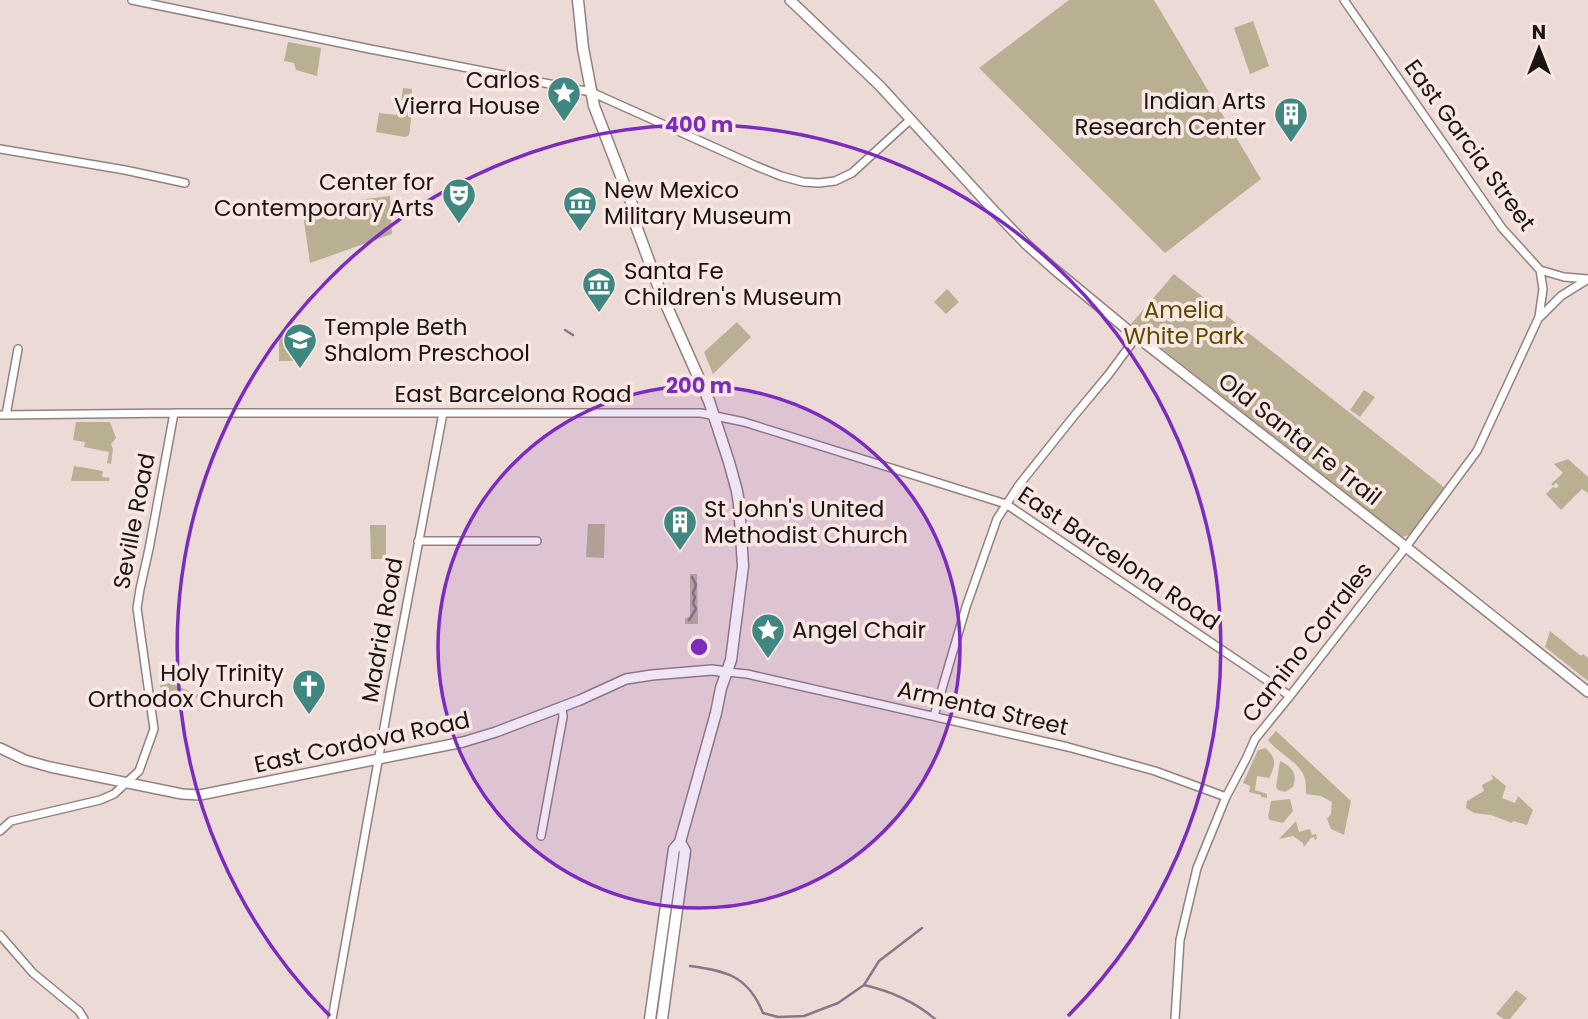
<svg xmlns="http://www.w3.org/2000/svg" width="1588" height="1019" viewBox="0 0 1588 1019" font-family="Poppins,sans-serif">
<style>
.green{fill:#b9b093}
.lines{fill:none;stroke-linecap:round;stroke-linejoin:round}
.stream{stroke:#8c7588;stroke-width:2.5}
.minor-casing{stroke:#92817e;stroke-width:10}
.tertiary-casing{stroke:#92817e;stroke-width:12}
.secondary-casing{stroke:#92817e;stroke-width:13}
.minor{stroke:#fff;stroke-width:7}
.tertiary{stroke:#fff;stroke-width:9}
.secondary{stroke:#fff;stroke-width:10}
.ring{fill:none;stroke:#7b2cbf;stroke-width:3.5}
.labels{text-anchor:middle;stroke-width:7;stroke-linejoin:round;paint-order:stroke}
.poi-label{font-size:23px;fill:#1a1412;stroke:#f9e7e3;text-anchor:start}
.street-label{font-size:23px;fill:#1a1412;stroke:#f9e7e3}
.park-label{font-size:23px;fill:#5b4a00;stroke:#f9e7e3}
.centre{fill:#7b2cbf;stroke:#f9e7e3;stroke-width:3.5}
.ring-label{font-size:21px;text-anchor:middle;font-weight:bold;fill:#7b2cbf;stroke:#f9e7e3;stroke-width:7;stroke-linejoin:round;paint-order:stroke}
</style>
<rect width="100%" height="100%" fill="#ecdad6"/>
<path class="green" d="M1069,0h85l107,179 -96,74 -186,-185z
M1253,21l16,45 -19,8 -16,-46z
M288,42l33,6 -4,28 -21,-6 -2,-7 -10,-2z
M403,88l9,1c-1,16 0,30 -3,46l-4,2 -29,-5 3,-19 17,2 1,-4 3,-1z
M390,196l2,38 -82,29 -8,-56z
M1174,274l271,214 -35,47 -9,2 -270,-213z
M947,289l12,13 -13,12 -12,-12z
M737,322l14,15 -38,37 -9,-22z
M279,336h21v25h-21z
M1364,390l11,7 -15,20 -10,-7z
M76,422h34l6,16 -5,6 2,5 -2,15 -4,-1 2,-11 -25,-5 1,-5 -12,-2z
M1568,459l20,18v16l-6,-4 -21,21 -15,-16 7,-7 3,1 3,-2 -3,-3 -3,3 -2,-2 12,-11 -9,-9z
M74,466l29,5 -1,6 8,1 -1,3h-38z
M588,524h17l-1,34 -18,-1z
M370,525h16v34h-15z
M690,574h7l1,50h-13v-6l5,-1z
M1550,631l31,25 2,-2 5,4v23l-43,-34z
M170,683l26,11h65v3l-98,1 -3,-13z
M1276,731l75,70 -7,34 -13,-6 -4,-10 4,-5 1,-12 -11,-6 -15,-2c0,-6 0,-13 -2,-18 -6,-15 -26,-23 -36,-36z
M1265,748c12,10 11,17 4,30l-12,-2 -2,14 12,4v4l-6,-1v-2l-12,-3 1,-6 -7,-3 15,-33z
M1280,761c12,6 18,12 13,26l-8,5 -7,-2 -2,-3z
M1491,774l15,12 -4,12 13,5 3,-7 15,14 -6,15 -14,-4 -1,2 -21,-8 -17,-2 -8,-5 1,-7 17,-10 -2,-6 11,-6z
M1290,799l3,12 -10,12 -13,-3 -2,-3 3,-16z
M1296,821l3,11 11,-3 2,6 4,-1 1,5 -2,1 -1,-3 -3,1 -7,9 -1,-4 -10,-7 -14,3z
M1516,990l11,8 -17,21h-6l-8,-5z"/>
<g class="lines">
<path class="stream" d="M565,330l8,5
M689,620l7,-11 -3,-6 2,-6 -2,-4 3,-8 -4,-8
M690,966c37,5 58,10 73,47l15,4 26,-1 34,-13 26,-18 15,-24 43,-33
M864,985c26,6 50,16 71,34"/>
<g class="minor-casing">
<path id="minor" d="M132,0l238,49 221,43 165,74 25,10 22,6 16,1 16,-2 17,-8 59,-54
M1344,0l158,228 38,42 24,7 24,2
M0,149l125,21 60,13
M1540,317l21,-21 27,-17
M0,415l174,-2h527l43,9 262,82 284,192
M6,415l12,-66
M418,541h119
M727,672l20,2 321,73 87,24 71,26
M934,716l32,-109 31,-88 22,-34 55,-69 35,-42 28,-38
M0,831l11,-10 89,-21 14,-6 25,-23 15,-42 -17,-121 3,-19 9,-40 25,-136
M541,836l22,-119 -1,-11
M0,935l33,38 46,38 5,8
M332,1019l60,-336 51,-270
M1175,1019l5,-79 17,-72 29,-71 20,-38 9,-20 35,-43 116,-149 71,-96 62,-134 4,-28 -3,-19"/>
</g>
<g class="tertiary-casing">
<path id="tertiary" d="M790,0l90,86 116,127 31,32 27,24 69,57 283,221 182,145
M0,748l25,12 25,7 132,27 18,1 263,-53 33,-10 84,-32 46,-21 26,-4 60,-5 15,2"/>
</g>
<g class="secondary-casing">
<path id="secondary" d="M578,0l5,48 11,58 39,101 2,16 25,68 49,110 20,61 8,29 2,13 4,62 -12,94 -10,28 -5,25 -36,129 -6,7 -24,170
M662,1019l23,-168 -5,-9"/>
</g>
<use href="#minor" class="minor"/>
<use href="#tertiary" class="tertiary"/>
<use href="#secondary" class="secondary"/>
</g>
<circle cx="699" cy="647" r="261" fill="#7b2cbf" fill-opacity=".12"/>
<g class="ring">
<circle cx="699" cy="647" r="261"/>
<path d="M330 1016A522 522 0 1 1 1068 1016"/>
</g>
<defs>
<g id="sight-pin" transform="scale(1.75)"><path d="M0 17L-7.5 6A9.5 9.5 0 1 1 7.5 6Z" fill="#408781" stroke="#f9e7e3"/><path d="M0-6L1.8-2.2L6-1.7L2.9 1.2L3.7 5.4L0 3.3L-3.7 5.4L-2.9 1.2L-6-1.7L-1.8-2.2Z" fill="#fff"/></g>
<g id="building-pin" transform="scale(1.75)"><path d="M0 17L-7.5 6A9.5 9.5 0 1 1 7.5 6Z" fill="#408781" stroke="#f9e7e3"/><path d="M-4-6H4V6H1V3H-1V6H-4ZM-2.5-4.3h1.7v1.8h-1.7ZM.8-4.3h1.7v1.8H.8ZM-2.5-1h1.7V.8h-1.7ZM.8-1h1.7V.8H.8Z" fill="#fff"/></g>
<g id="theatre-pin" transform="scale(1.75)"><path d="M0 17L-7.5 6A9.5 9.5 0 1 1 7.5 6Z" fill="#408781" stroke="#f9e7e3"/><path d="M-5-5.5Q0-4 5-5.5V0Q5 5 0 6Q-5 5-5 0ZM-3.3-2.5H-1v1.5H-3.3ZM1-2.5H3.3v1.5H1ZM-2.8 1Q0 5.5 2.8 1Z" fill="#fff"/></g>
<g id="museum-pin" transform="scale(1.75)"><path d="M0 17L-7.5 6A9.5 9.5 0 1 1 7.5 6Z" fill="#408781" stroke="#f9e7e3"/><path d="M0-6L6-3V-2H-6V-3ZM-5-1h2V3h-2ZM-1-1h2V3h-2ZM3-1h2V3H3ZM-6 4H6V6H-6Z" fill="#fff"/></g>
<g id="school-pin" transform="scale(1.75)"><path d="M0 17L-7.5 6A9.5 9.5 0 1 1 7.5 6Z" fill="#408781" stroke="#f9e7e3"/><path d="M0-5L7-2L0 1L-7-2ZM-4 1L0 2.5L4 1V4Q0 6-4 4Z" fill="#fff"/></g>
<g id="church-pin" transform="scale(1.75)"><path d="M0 17L-7.5 6A9.5 9.5 0 1 1 7.5 6Z" fill="#408781" stroke="#f9e7e3"/><path d="M-1.2-6h2.4v3.5h3.3v2.4h-3.3V6h-2.4V-.1h-3.3v-2.4h3.3Z" fill="#fff"/></g>
</defs>
<g fill-rule="evenodd">
<use href="#sight-pin" x="564" y="93"/>
<use href="#building-pin" x="1291" y="114"/>
<use href="#theatre-pin" x="459" y="195"/>
<use href="#museum-pin" x="580" y="203"/>
<use href="#museum-pin" x="599" y="284"/>
<use href="#school-pin" x="300" y="340"/>
<use href="#building-pin" x="680" y="522"/>
<use href="#sight-pin" x="768" y="630"/>
<use href="#church-pin" x="309" y="686"/>
</g>
<g class="labels">
<g class="poi-label">
<text x="540" y="88" text-anchor="end">Carlos<tspan x="540" dy="26">Vierra House</tspan></text>
<text x="1266" y="109" text-anchor="end">Indian Arts<tspan x="1266" dy="26">Research Center</tspan></text>
<text x="434" y="190" text-anchor="end">Center for<tspan x="434" dy="26">Contemporary Arts</tspan></text>
<text x="604" y="198">New Mexico<tspan x="604" dy="26">Military Museum</tspan></text>
<text x="624" y="279">Santa Fe<tspan x="624" dy="26">Children's Museum</tspan></text>
<text x="324" y="335">Temple Beth<tspan x="324" dy="26">Shalom Preschool</tspan></text>
<text x="704" y="517">St John's United<tspan x="704" dy="26">Methodist Church</tspan></text>
<text x="792" y="638">Angel Chair</text>
<text x="284" y="681" text-anchor="end">Holy Trinity<tspan x="284" dy="26">Orthodox Church</tspan></text>
</g>
<g class="street-label">
<text transform="translate(1470 145) rotate(54)" y="8">East Garcia Street</text>
<text x="513" y="402">East Barcelona Road</text>
<text transform="translate(1300 439) rotate(38)" y="8">Old Santa Fe Trail</text>
<text transform="translate(134 521) rotate(-79)" y="8">Seville Road</text>
<text transform="translate(1119 558) rotate(34)" y="8">East Barcelona Road</text>
<text transform="translate(382 630) rotate(-80)" y="8">Madrid Road</text>
<text transform="translate(1307 642) rotate(-52)" y="8">Camino Corrales</text>
<text transform="translate(983 708) rotate(13)" y="8">Armenta Street</text>
<text transform="translate(362 742) rotate(-12)" y="8">East Cordova Road</text>
</g>
<g class="park-label">
<text x="1184" y="318">Amelia<tspan x="1184" dy="26">White Park</tspan></text>
</g>
</g>
<circle cx="699" cy="647" r="10" class="centre"/>
<g class="ring-label">
<text x="699" y="132">400 m</text>
<text x="699" y="393">200 m</text>
</g>
<g transform="translate(1539 49)" stroke="#f9e7e3" stroke-width="5" paint-order="stroke">
<path d="M0-5L12 26L0 18L-12 26Z" fill="#1a1412"/>
<text y="-10" font-size="19" font-weight="bold" text-anchor="middle" fill="#1a1412">N</text>
</g>
</svg>
